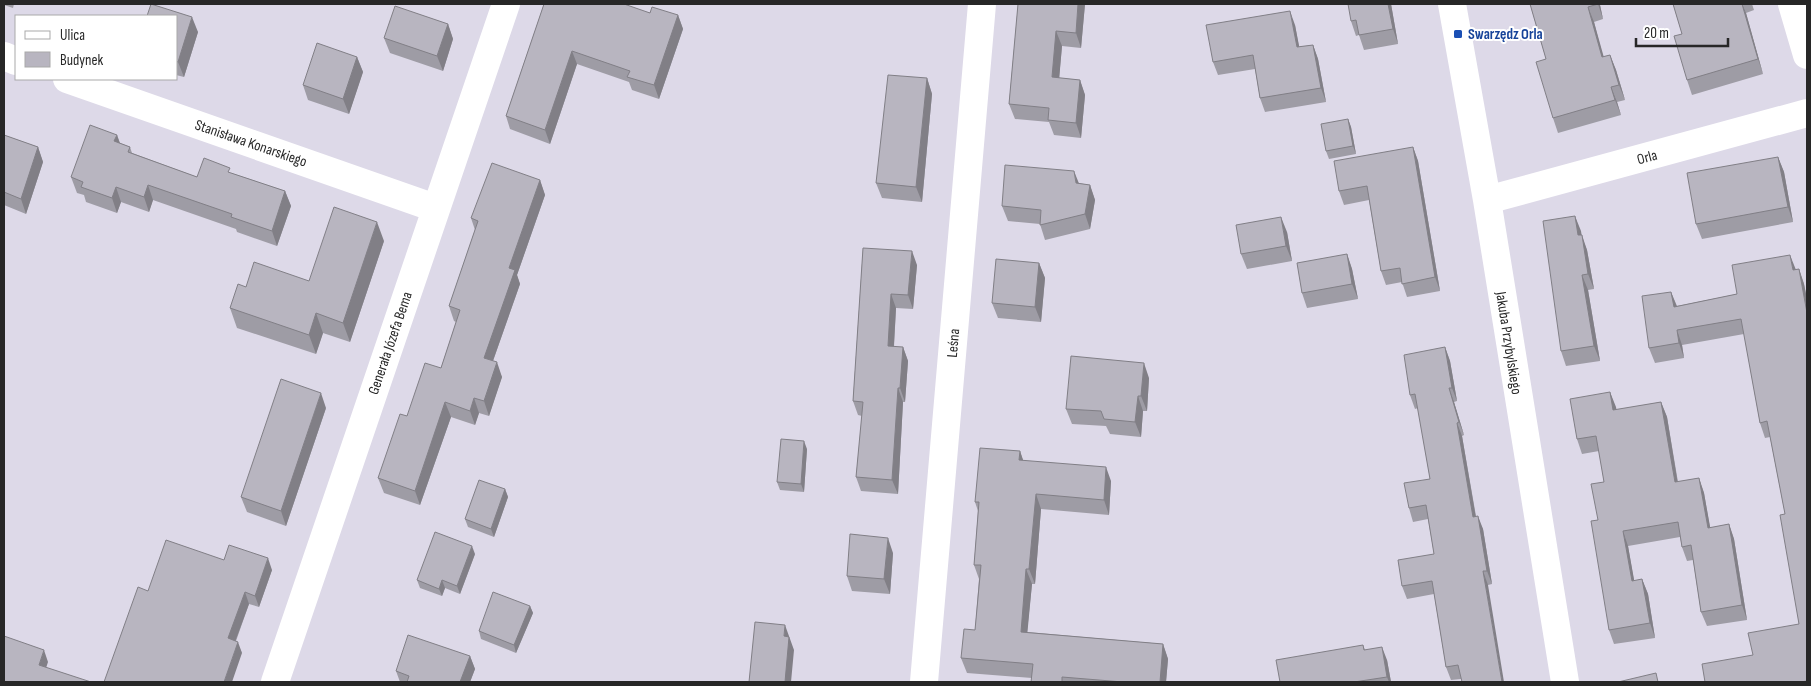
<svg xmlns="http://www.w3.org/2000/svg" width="1811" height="686" viewBox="0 0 1811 686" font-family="'Sofia Sans Condensed',sans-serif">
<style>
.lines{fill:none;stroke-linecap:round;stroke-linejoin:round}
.minor{stroke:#fff;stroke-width:28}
.wall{fill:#9e9ca5}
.shaded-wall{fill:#817f86}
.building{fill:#b8b5c0;stroke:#817f86}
.transit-dot{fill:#1a4fb4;stroke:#fff;stroke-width:2}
.labels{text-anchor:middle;stroke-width:4;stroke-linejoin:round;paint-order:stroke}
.transit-label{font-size:15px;font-weight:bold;fill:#164399;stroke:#fff;text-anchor:start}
.street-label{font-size:15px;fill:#272727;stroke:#fff}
</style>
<rect width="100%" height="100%" fill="#ddd9e8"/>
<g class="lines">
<path class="minor" d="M1452,4l35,196 78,482
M1792,4l15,51
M4,56l12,5
M67,79l368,129
M1487,200l320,-87
M275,682l231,-678
M924,682l58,-678"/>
</g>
<path class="wall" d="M4,4h10l-1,4 -9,-3z
M544,4l134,11 5,14 -24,70 -27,-9 -3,-8 -52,-18 -27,80 -40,-15 -4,-13z
M1018,4h67l-4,44 -19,-2 -3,32 21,2 5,15 -4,43 -27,-3 -5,-13 -34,-3 -6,-15z
M1391,4l7,40 -34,6 -5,-15 -3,1 -5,-15z
M1530,4h75l-5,1 3,14 -9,3 9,35 7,-2 6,15 9,30 -8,2 4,13 -63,18 -5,-15 -7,-59z
M1673,4h79l2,6 -8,3 17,61 -71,21 -5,-15 -5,-46z
M176,16l22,16 -14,45 -8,-2z
M448,24l5,15 -10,32 -53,-18 -6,-15z
M1295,25l4,22 14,-2 5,14 8,43 -61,10 -5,-14 -5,-29 -37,6 -5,-13z
M357,57l6,15 -14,42 -41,-14 -5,-15z
M927,78l5,16 -10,108 -40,-4 -6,-15z
M1348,119l3,8 5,27 -27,5 -3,-8z
M4,135l34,12 5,15 -17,52 -22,-9z
M117,135l3,8 10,4 2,6 65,24 34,-4 54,18 6,15 -14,40 -40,-14 -1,-3 -83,-29 -4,12 -28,-10 -4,11 -31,-11 -2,-7 -7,-2 -6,-16z
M1413,147l5,14 22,130 -33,6 -5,-15 -16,3 -5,-14 -12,-71 -25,5 -5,-14z
M1778,157l6,15 9,50 -91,17 -6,-15z
M540,180l5,15 -28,80 3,9 -27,77 9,16 -13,39 -10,-3 -4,12 -24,-8 -31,88 -36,-12 -6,-15 29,-62 34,-48 15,-46 -2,-1 -5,-15 26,-76 -4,-12z
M1078,183l12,2 5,15 -5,29 -45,11 -5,-16 -32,-3 -6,-15z
M1575,216l6,19 6,15 7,39 -6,1 12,71 -34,5 -5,-15z
M1287,232l5,29 -45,8 -6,-15z
M384,241l-34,101 -27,-9 -7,21 -79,-26 -7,-20 16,-21 63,-6z
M863,248l54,17 -4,44 -17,-1 -2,39h9l5,14 -3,41h-2l-5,92 -37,-3 -5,-14 6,-61 -4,-1 -5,-14z
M1347,254l5,15 6,30 -51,9 -5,-15z
M1039,263l6,15 -4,44 -43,-4 -6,-15z
M1795,269h4l5,15 3,15v383h-102l48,-27 46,-31 -14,-110 -15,-77 -5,1 -5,-15 -16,-89 -62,11 2,13 -29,5 -6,-15 22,-56 6,14 60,-12z
M1445,347l5,14 7,40 -3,1 10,33 -2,1 14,80 7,13 9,55 -4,1 -27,94 -10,1 -5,-13 -12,-73 -27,5 -5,-13 32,-32 -6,-35 -15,3 -4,-14 21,-29 -12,-71 -3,1 -5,-14z
M1149,378l-2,33h-4l-2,26 -31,-3 -4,-8 -34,-2 -6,-15z
M1610,392l6,18 45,-8 6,15 11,65 21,-4 5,15 6,35 19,-4 5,15 13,81 -40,6 -6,-14 -8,-52 -6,1 -5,-14 -2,-10 -52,9 6,35 8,-2 6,15 7,44 -41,6 -5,-14 -11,-110 6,-38 -5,-31 -17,3 -5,-15z
M326,408l-40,118 -39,-14 -6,-15z
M807,449l-3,43 -24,-2 -3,-8z
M1020,451l3,9 88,21 -2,34 -68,-6 -6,75h-3l-5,48 136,12 5,15 -2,23h-135l1,-4 -65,-5 -6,-15 14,-28 4,-51 -5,-14 4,-54 -3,-9z
M505,489l3,8 -14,40 -26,-10 -3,-8z
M893,553l-3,41 -38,-3 -5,-15z
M475,554l-15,40 -15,-6 -3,8 -22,-8 -3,-8z
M224,560l48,10 -13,37 -10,-3 -13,37 6,12 -94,-62z
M530,606l3,7 -17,40 -35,-14 -2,-8z
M1363,645l2,5 22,10 4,22h-111z
M470,656l5,13 -5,13h-70l-4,-11z"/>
<path class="shaded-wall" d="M1078,4h7l-4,44 -5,-15z
M1388,4h3l7,40 -5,-15z
M1598,4h1l1,1 3,14z
M1742,4l4,9 17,61 -5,-15z
M1588,7l6,15 14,50 -6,-15z
M1290,11l5,14 7,36 -5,-14z
M678,15l5,14 -24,70 -5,-14z
M192,17l6,15 -14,45 -6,-15z
M448,24l5,15 -10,32 -6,-15z
M1056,31l6,15 -4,46 -6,-15z
M1313,45l5,14 8,43 -5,-14z
M572,51l5,13 -27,80 -5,-14z
M1610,55l6,15 9,30 -6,-15z
M357,57l6,15 -14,42 -6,-15z
M927,78l5,16 -10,108 -6,-15z
M1080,80l5,15 -4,43 -5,-15z
M1611,87l6,15 4,13 -6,-15z
M1348,119l3,8 5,27 -3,-8z
M117,135l5,15 -8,-9z
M38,147l5,15 -17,52 -5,-15z
M1413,147l5,14 22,130 -5,-14z
M1778,157l6,15 9,50 -5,-15z
M1074,171l6,15 -4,-3z
M540,180l5,15 -28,80 3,9 -31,88 -5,-14 25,-90z
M148,185l5,15 -4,12 -5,-15z
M1090,185l5,15 -5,29 -5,-15z
M116,187l5,15 -4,11 -5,-15z
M285,191l6,15 -14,40 -5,-15z
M1575,216l6,15 3,19 -6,-15z
M1281,217l6,15 5,29 -6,-15z
M377,222l7,19 -34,101 -7,-19z
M1582,235l5,15 7,39 -6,-15z
M912,251l5,14 -4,44 -5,-14z
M1347,254l5,15 6,30 -6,-15z
M1790,255l6,15h-3z
M1039,263l6,15 -4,44 -6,-15z
M1799,269l5,15 3,15v14z
M1582,275l6,15 12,71 -6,-15z
M1671,292l6,15h-3z
M891,294l5,14 -3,52 -5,-14z
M316,313l7,20 -7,21 -7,-19z
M1677,330l5,15 2,13 -5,-15z
M903,347l5,14 -3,41 -5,-14z
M1445,347l5,14 7,40 -5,-13z
M497,362l5,15 -13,39 -5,-15z
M1144,363l5,15 -2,33 -6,-15z
M898,388l5,14 -5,92 -6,-14z
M1449,388l5,14 10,33 -5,-13z
M1610,392l6,15 3,18 -6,-15z
M321,393l5,15 -40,118 -5,-15z
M1138,396l5,15 -2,26 -6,-15z
M474,398l5,15 -4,12 -5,-14z
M445,402l6,15 -31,88 -5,-14z
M1661,402l6,15 13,80 -5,-15z
M1457,423l5,13 16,94 -5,-13z
M804,441l3,8 -3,43 -3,-8z
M1020,451l5,15 -6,-6z
M1106,467l5,14 -2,34 -5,-15z
M1699,478l5,15 9,50 -5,-15z
M505,489l3,8 -14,40 -3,-8z
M1036,494l5,15 -6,75 -6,-15z
M1478,516l5,13 9,55 -5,-13z
M1729,524l5,15 13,81 -5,-15z
M1623,531l5,15 9,50 -5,-15z
M888,538l5,15 -3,41 -6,-15z
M472,546l3,8 -15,40 -3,-8z
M268,558l4,12 -13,37 -4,-11z
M1026,569l6,15 -6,63 -5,-15z
M1483,571l5,14 16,97h-2z
M1642,579l6,15 7,44 -5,-15z
M442,580l3,8 -3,8 -3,-7z
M245,592l4,12 -17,46 -4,-12z
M530,606l3,7 -17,40 -2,-8z
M785,625l9,25 -3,32h-6l-1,-46z
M238,642l4,11 -10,29h-8z
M1163,644l5,15 -2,23h-6z
M1382,647l5,13 4,22h-2l-2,-5z
M44,650l4,12 -5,15 -4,-12z
M470,656l5,13 -5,13h-10z"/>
<path class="building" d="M151,4l41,13 -14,45 -2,-1v-45h-29z
M544,4h80l26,9 2,-6 26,8 -24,70 -27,-8 3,-6 -58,-20 -27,79 -39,-14z
M1018,4h60l-2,29 -20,-2 -4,46 28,3 -4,43 -28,-3 1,-12 -40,-4z
M1348,4h40l5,25 -34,6 -3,-15 -5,1z
M1530,4h68l-10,3 14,50 8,-2 9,30 -8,2 4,13 -62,18 -17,-56 10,-3z
M1673,4h69l16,55 -71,21 -13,-44 8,-2z
M395,6l53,18 -11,32 -53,-18z
M1290,11l7,36 16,-2 8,43 -61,10 -7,-43 -40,7 -7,-37z
M317,43l40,14 -14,42 -40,-14z
M888,75l39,3 -11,109 -40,-4z
M1348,119l5,27 -27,5 -5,-27z
M90,125l27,10 -3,6 16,6 -2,5 69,25 7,-19 26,10 -2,4 57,19 -13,40 -41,-14 1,-3 -84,-29 -4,12 -28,-10 -4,11 -31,-11 2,-5 -12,-5z
M4,135l34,12 -17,52 -17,-7z
M1413,147l22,130 -33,7 -2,-16 -19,3 -14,-85 -28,5 -5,-30z
M1778,157l10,50 -92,17 -9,-51z
M492,163l48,17 -31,88 6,2 -31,88 13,4 -13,39 -10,-3 -4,13 -25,-9 -30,89 -37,-13 22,-64 7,2 18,-53 16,5 19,-58 -11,-4 29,-85 -7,-3z
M1005,165l69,6 2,12 14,2 -5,29 -45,11 1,-15 -39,-4z
M334,207l43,15 -34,101 -27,-10 -7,22 -79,-27 8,-24 8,3 8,-25 55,19z
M1575,216l3,19h4l6,39 -6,1 12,71 -33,5 -18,-130z
M1281,217l5,29 -45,8 -5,-29z
M863,248l49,3 -4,44 -17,-1 -3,52 15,1 -3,41h-2l-6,92 -36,-3 7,-75 -10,-1z
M1347,254l5,30 -50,9 -5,-30z
M1790,255l3,15 6,-1 8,44v368l-7,1h-95l-3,-18 51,-9 -5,-22 51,-9 -19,-109 5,-1 -18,-93 -7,2 -19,-104 -64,11 2,13 -30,5 -7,-52 29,-4 3,15 63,-13 -5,-29z
M996,259l43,4 -4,44 -43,-4z
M1445,347l7,41h-3l10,34 -2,1 16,94 5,-1 9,55h-4l19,111h-40l-4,-17 -12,2 -14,-86 -30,5 -4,-26 36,-6 -8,-49 -17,3 -5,-25 26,-4 -15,-85 -5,1 -6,-40z
M1071,356l73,7 -3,33h-3l-3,26 -31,-3 -3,-8 -35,-2z
M281,379l40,14 -40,118 -40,-14z
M1610,392l3,18 48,-8 14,80 24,-4 9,50 21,-4 13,81 -41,7 -10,-67 -9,2 -4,-25 -55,9 9,50 10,-2 8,44 -41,7 -18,-109 7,-1 -7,-36 13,-2 -8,-46 -19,3 -7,-40z
M781,439l23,2 -3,43 -24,-2z
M980,448l40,3 -1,9 87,7 -2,33 -68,-6 -7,75h-3l-5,63 142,12 -3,38h-37l-61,-5v5h-31l2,-18 -72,-6 3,-29 11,1 6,-65h-7l5,-63h-4z
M479,480l26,9 -14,40 -26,-10z
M435,532l37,14 -15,40 -15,-6 -3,9 -22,-9z
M850,534l38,4 -4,41 -37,-3z
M166,540l58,20 5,-15 39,13 -13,38 -10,-4 -17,46 10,4 -14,40h-120l34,-95 10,4z
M493,592l37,14 -16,39 -35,-14z
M755,622l30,3 -1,11 5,1 -4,45h-36z
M408,635l62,21 -10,26h-53l2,-6 -13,-5z
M4,636l40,14 -5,15 52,17h-87z
M1363,645l1,5 18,-3 5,30 -33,5h-74l-4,-22z
M1656,673l2,9h-40z"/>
<rect class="transit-dot" x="1453" y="29" width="10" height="10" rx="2.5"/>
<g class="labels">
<g class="transit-label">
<text x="1468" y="39">Swarzędz Orla</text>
</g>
<g class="street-label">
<text transform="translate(251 143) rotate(19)" y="5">Stanisława Konarskiego</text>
<text transform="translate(1647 157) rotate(-15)" y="5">Orla</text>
<text transform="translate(390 343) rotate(-71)" y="5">Generała Józefa Bema</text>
<text transform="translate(953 343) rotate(-85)" y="5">Leśna</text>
<text transform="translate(1509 343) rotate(81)" y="5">Jakuba Przybylskiego</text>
</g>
</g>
<rect width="1811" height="686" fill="none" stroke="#272727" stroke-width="10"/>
<rect x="15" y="15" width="162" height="65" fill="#ffffff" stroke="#a9a9a9"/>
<rect x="25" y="31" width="25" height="8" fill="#ffffff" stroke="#a9a9a9"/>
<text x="60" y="40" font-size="15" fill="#272727">Ulica</text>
<rect x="25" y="52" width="25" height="15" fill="#b8b5c0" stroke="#a9a9a9"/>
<text x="60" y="65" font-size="15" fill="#272727">Budynek</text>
<path d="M1636 38v8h92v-8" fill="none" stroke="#272727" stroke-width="2.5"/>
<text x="1644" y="38" font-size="15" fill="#272727" stroke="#ffffff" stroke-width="4" paint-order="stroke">20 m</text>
</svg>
